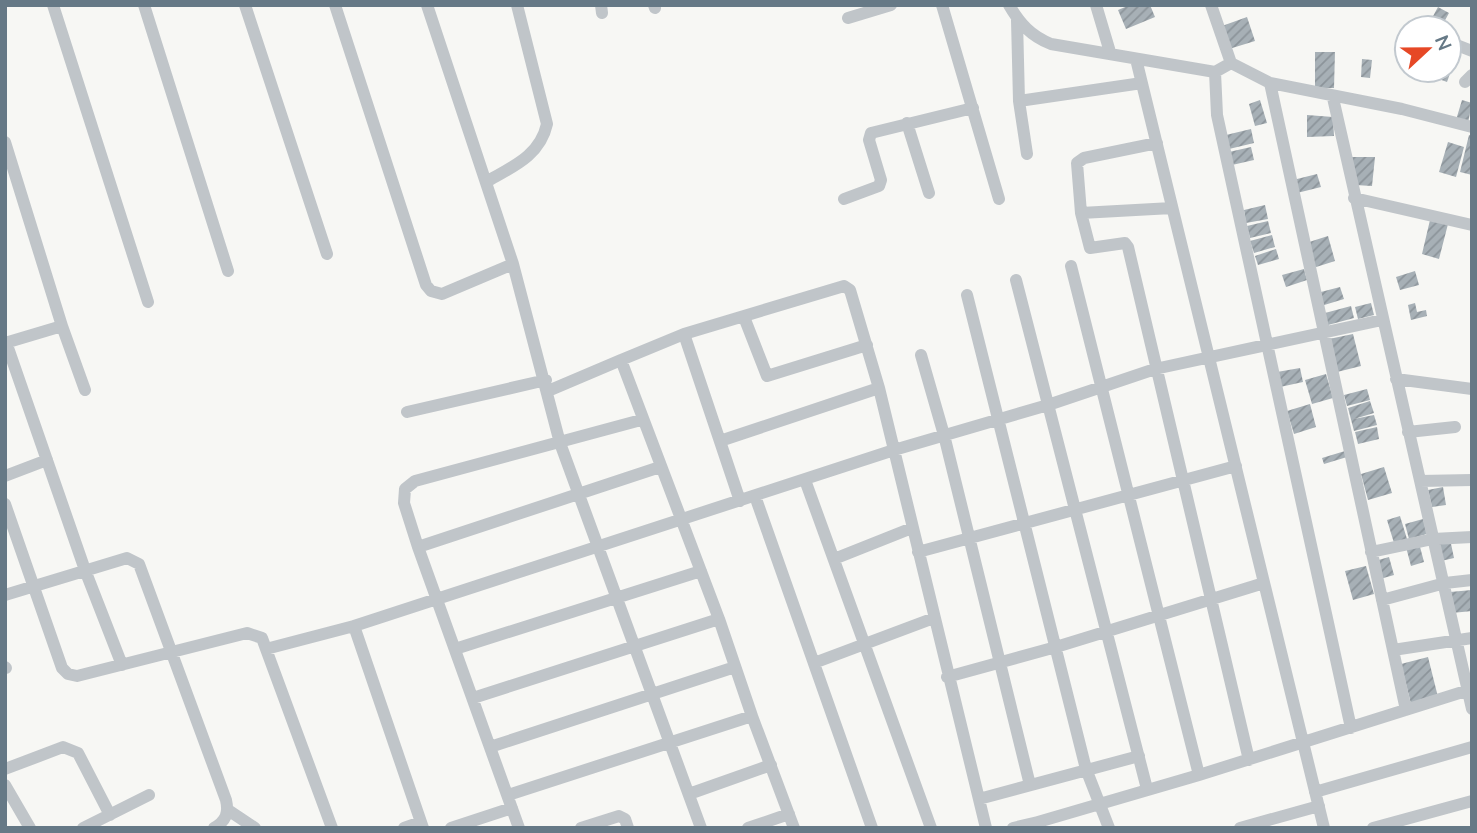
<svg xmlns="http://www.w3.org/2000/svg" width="1477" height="833" viewBox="0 0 1477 833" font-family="'Nunito Sans',sans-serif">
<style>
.building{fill:url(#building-hatch)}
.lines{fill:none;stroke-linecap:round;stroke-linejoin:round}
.minor{stroke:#c0c5c9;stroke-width:12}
</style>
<defs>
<pattern id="building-hatch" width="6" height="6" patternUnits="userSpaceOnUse" patternTransform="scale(1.75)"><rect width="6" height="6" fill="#a7b0b6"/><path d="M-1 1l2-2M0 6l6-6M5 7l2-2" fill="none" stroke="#8c949a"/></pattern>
</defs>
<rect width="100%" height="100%" fill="#f7f7f4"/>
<path class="building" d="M1130,5h20l5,12 -29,12 -8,-19z
M1438,7l11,6 -6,11 -11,-6z
M1247,17l8,24 -26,8 -7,-23z
M1449,51l8,3 -10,28 -22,-8 2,-4h22z
M1315,52h20l-1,36h-19z
M1362,59l10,1 -2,18 -9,-1z
M1260,100l7,23 -12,3 -6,-22z
M1462,100l10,3 -4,20 -12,-3z
M1307,115l26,2 1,19 -27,1z
M1251,129l3,14 -25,6 -3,-14z
M1469,135l3,1v39l-12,-3z
M1448,142l16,5 -8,30 -17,-5z
M1251,147l3,13 -22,5 -3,-13z
M1351,157h24l-3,29 -17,-1z
M1317,174l4,13 -24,6 -4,-13z
M1265,205l3,14 -22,4 -2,-13z
M1430,220l18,4 -9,35 -17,-5z
M1268,221l3,12 -21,5 -3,-12z
M1272,235l3,12 -21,6 -4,-12z
M1328,236l7,25 -22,7 -7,-25z
M1276,249l3,10 -21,6 -3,-9z
M1304,269l3,11 -21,7 -4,-12z
M1415,271l4,14 -19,5 -4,-13z
M1340,287l4,12 -23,7 -4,-13z
M1371,303l3,12 -16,4 -3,-12z
M1415,303l2,9 9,-2 1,6 -16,4 -3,-15z
M1351,306l3,12 -26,7 -3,-12z
M1353,334l8,32 -24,6 -8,-33z
M1300,368l3,14 -23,5 -3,-15z
M1326,374l7,24 -21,6 -7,-24z
M1367,389l3,11 -23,6 -3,-11z
M1370,401l4,12 -20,6 20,-4 3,10 -23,6 -6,-23z
M1310,404l6,23 -22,7 -7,-23z
M1377,427l2,12 -21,5 -3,-12z
M1345,451l2,6 -23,7 -2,-6z
M1384,467l8,26 -24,7 -7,-26z
M1443,487l3,18 -14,2 -4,-17z
M1400,516l7,23 -13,4 -7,-23z
M1423,519l4,15 -18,5 -4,-15z
M1450,539l4,19 -13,3 -4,-19z
M1419,543l5,19 -13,4 -5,-19z
M1389,557l5,18 -14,4 -5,-18z
M1366,566l8,28 -21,6 -8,-29z
M1472,590v21l-20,2 -2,-21z
M1428,657l10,40 -27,7 -10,-40z"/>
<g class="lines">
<path class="minor" d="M53,5l95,297
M144,5l84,266
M245,5l82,249
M335,5l91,280 5,6 11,3 71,-30
M427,5l86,259 47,179 141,385
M601,5l1,8
M654,5l1,3
M942,5l57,194
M1009,5c11,19 22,31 42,39l164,28 16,-9 39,20 132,26 70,18
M1096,5l14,47
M1211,5l20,58
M848,18l43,-13
M1017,20l2,81 8,53
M1413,27l2,1
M1449,42l23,9
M1136,59l188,769
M1215,72l2,43 134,613
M1465,82l7,-7
M1270,83l136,627
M1333,98l139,611
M1019,101l123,-18
M907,123l22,70
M5,142l57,184 -57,17
M1157,143l-73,15 -7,5 4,50 9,35 35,-5 3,4 121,513
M486,182c26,-15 54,-26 61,-58l-30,-119
M1354,198l118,27
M844,199l35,-13 2,-6 -12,-40 2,-7 102,-25
M1081,213l91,-5
M1071,266l128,509
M1016,280l131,509
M967,295l119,474 23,59
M744,317l23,59 100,-31
M62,326l23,64
M684,334l56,167
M6,342l79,228 37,95
M921,355l23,80 86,350
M621,360l63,-26 160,-48 6,4 29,98
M1396,379l76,10
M407,412l139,-32
M1408,432l47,-5
M720,441l159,-53 107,440
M5,476l42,-16
M805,480l126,348
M1420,481l52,-1
M755,496l117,332
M5,504l57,164 6,6 9,2 170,-43 15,5 4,11 88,-23 540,-176 154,-45 107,-36 227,-49
M418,547l242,-80
M918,552l318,-86
M1371,552l62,-13 39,-2
M834,559l78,-31
M5,595l122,-37 12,6 87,236c3,13 0,21 -12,28
M1382,600l63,-17 27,-3
M354,626l69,202
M266,649l66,179
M455,649l246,-78
M1393,650l79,-12
M814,663l120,-45
M5,667l1,1
M947,677l109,-30 208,-64
M473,698l246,-79
M752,716l42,112
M490,747l245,-80
M5,769l58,-22 15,6 32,62
M5,785l25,43
M1315,792l157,-45
M689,794l82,-29
M508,795l244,-79 -33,-97 -98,-259 -73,31
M979,799l160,-43
M228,810l27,18
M83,828l66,-33
M404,828l17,-6
M451,828l61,-20
M519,828l-101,-281 -14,-44 1,-14 10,-8 226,-61
M581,828l38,-12 6,3 3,9
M748,828l41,-14
M1013,828l25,-6
M1040,828l-2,-6 161,-47 273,-86
M1240,828l79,-22
M1373,828l99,-27"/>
</g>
<rect width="1477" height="833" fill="none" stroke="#667986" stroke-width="14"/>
<g transform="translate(1428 49) rotate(68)"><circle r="33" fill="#ffffff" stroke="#c2c9cf" stroke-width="2"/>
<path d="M0-5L12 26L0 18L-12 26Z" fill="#e64826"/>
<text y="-10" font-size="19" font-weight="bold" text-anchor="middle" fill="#667986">N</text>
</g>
</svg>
